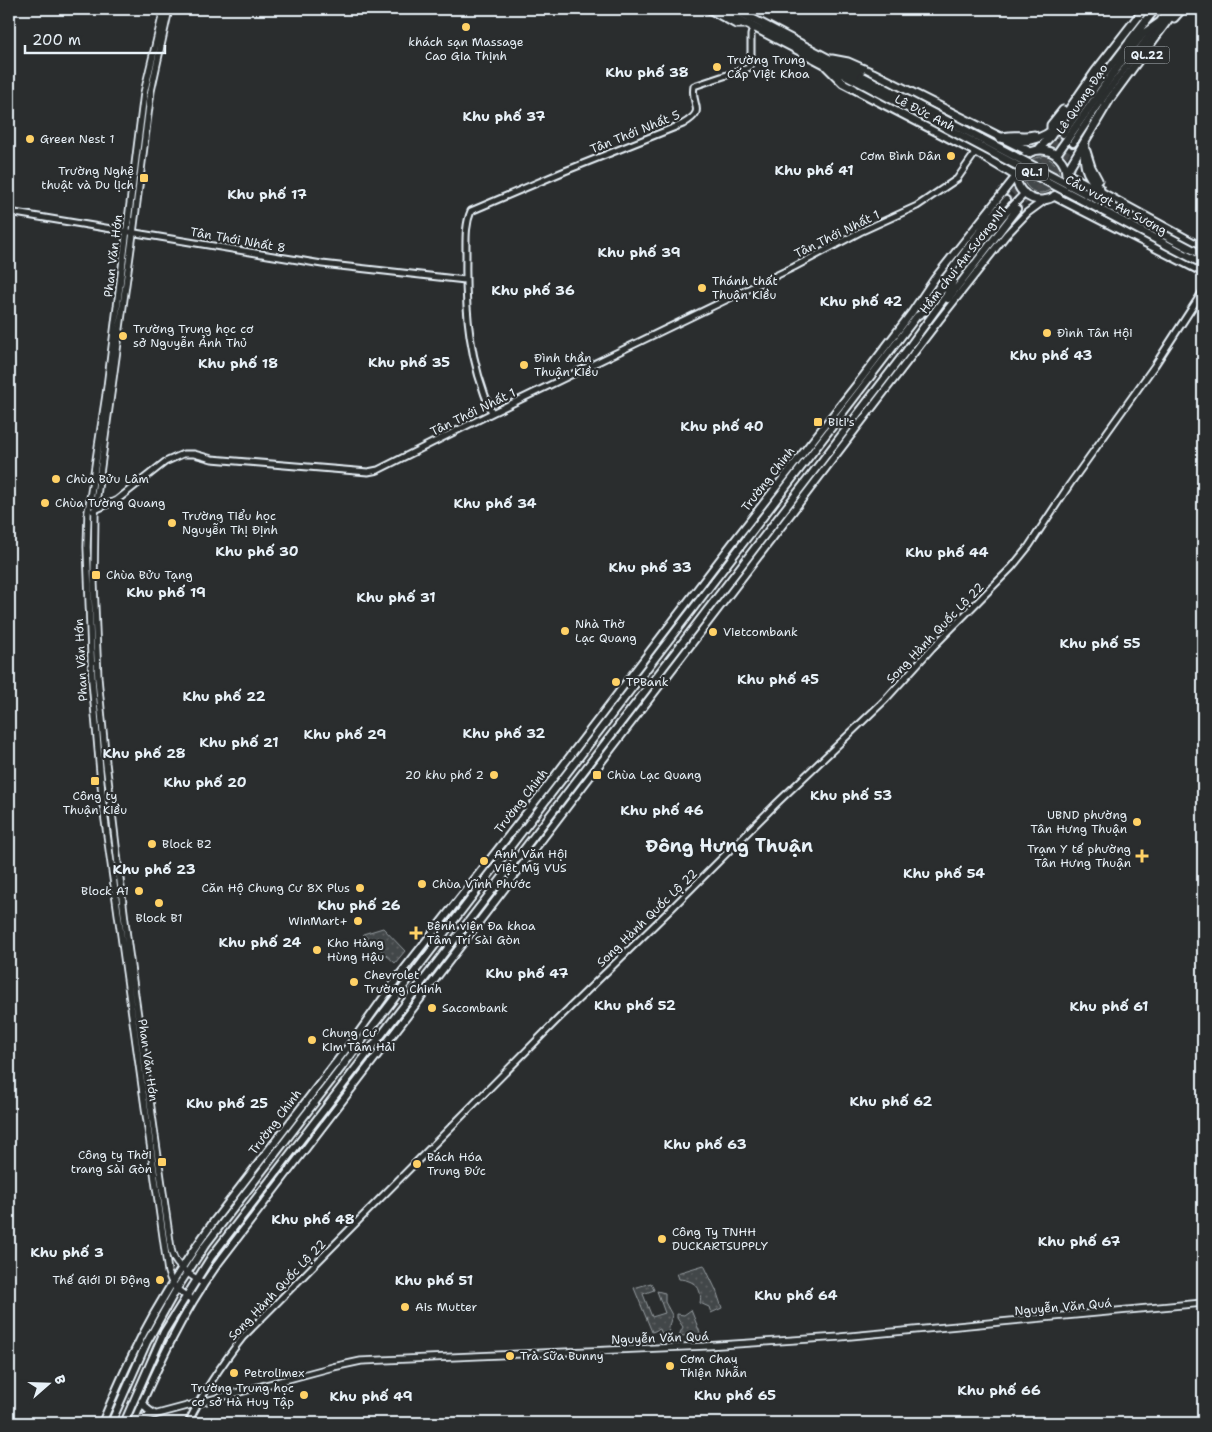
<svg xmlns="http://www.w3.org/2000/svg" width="1212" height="1432" viewBox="0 0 1212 1432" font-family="'Shantell Sans',sans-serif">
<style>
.grass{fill:url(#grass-dots);stroke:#959ca0}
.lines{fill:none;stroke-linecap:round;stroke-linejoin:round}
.primary-tunnel{stroke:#464a4c;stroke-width:6;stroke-dasharray:6 3;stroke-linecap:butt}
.tertiary-casing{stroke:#e8f1f8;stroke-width:9}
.secondary-casing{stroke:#e8f1f8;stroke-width:9}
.primary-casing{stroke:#e8f1f8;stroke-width:10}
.trunk-casing{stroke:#e8f1f8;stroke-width:11}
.tertiary{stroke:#2a2d2e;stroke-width:5}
.secondary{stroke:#2a2d2e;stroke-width:5.5}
.primary{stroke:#2a2d2e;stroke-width:6}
.trunk{stroke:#2a2d2e;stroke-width:7}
.trunk-bridge-casing{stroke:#e8f1f8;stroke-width:11;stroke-linecap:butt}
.trunk-bridge{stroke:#2a2d2e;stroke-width:7}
.poi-dot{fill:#ffd166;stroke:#2a2d2e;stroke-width:2}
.labels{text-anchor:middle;stroke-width:4.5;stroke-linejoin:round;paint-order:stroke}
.shield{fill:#2a2d2e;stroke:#afb6bb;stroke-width:1}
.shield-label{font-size:11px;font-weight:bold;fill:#e8f1f8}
.poi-label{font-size:12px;fill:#e8f1f8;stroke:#2a2d2e;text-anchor:start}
.street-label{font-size:12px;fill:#e8f1f8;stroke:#2a2d2e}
.neighbourhood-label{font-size:14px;font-weight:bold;fill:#e8f1f8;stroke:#2a2d2e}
.district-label{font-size:18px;font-weight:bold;fill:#e8f1f8;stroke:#2a2d2e}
</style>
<defs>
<pattern id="grass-dots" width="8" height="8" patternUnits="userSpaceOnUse" patternTransform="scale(1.25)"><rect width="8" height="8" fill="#424648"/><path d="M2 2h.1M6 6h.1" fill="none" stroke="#5d6163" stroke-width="1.8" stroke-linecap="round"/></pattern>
</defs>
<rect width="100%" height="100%" fill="#2a2d2e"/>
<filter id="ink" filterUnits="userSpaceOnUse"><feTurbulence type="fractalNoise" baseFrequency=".02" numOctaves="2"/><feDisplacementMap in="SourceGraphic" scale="10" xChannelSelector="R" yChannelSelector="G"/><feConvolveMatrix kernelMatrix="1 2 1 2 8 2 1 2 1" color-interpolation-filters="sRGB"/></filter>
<g filter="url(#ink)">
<path class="grass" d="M1023 175a18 18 0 1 1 36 0a18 18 0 1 1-36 0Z
M383,928l22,23 -10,12 -32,-29z
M704,1265l12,25 6,18 -11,5 -2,-6 -9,-4c3,-15 -6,-23 -21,-24l-2,-6z
M651,1283l3,7 -11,4 9,23 13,-4 -8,-22 8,2v9l7,13 -3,11 2,14h-7l-4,-11 -8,3 -18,-44z
M691,1310l10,25 -21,1v-3l3,-6 -6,-9v-4l7,1z"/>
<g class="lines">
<path class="primary-tunnel" d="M1006,200l34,-34 23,-32
M1017,209l37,-38 19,-28"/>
<g class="tertiary-casing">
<path id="tertiary" d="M9,212l313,52 143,16
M492,413c-23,-53 -27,-100 -26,-157 0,-16 -1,-31 5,-45l94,-40 118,-47c25,-15 7,-17 11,-38l54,-18 3,-4v-29l2,-8
M93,511l24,-11 48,-38 18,-8h11l18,5 156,13 10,-2 114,-57 302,-146 66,-35 57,-26 40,-27 19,-27
M188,1423c15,-31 33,-58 55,-86l314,-317 111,-108 110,-110 107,-102 47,-52 80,-81 17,-21 41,-62 85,-119 48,-74"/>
</g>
<g class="secondary-casing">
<path id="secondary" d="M164,9l-20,84 -38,302 -18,117 -1,35 5,133 11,126 65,466c5,17 10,19 25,28
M169,9l-18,82 -18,142 -38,277 -1,74 4,94 8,85 22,183 43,303c3,18 18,25 32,34
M124,1423l209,-56 28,-6 344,-15 135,-9 363,-34"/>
</g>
<g class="primary-casing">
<path id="primary" d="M1063,134l32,-47 34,-45
M1073,143l32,-48 53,-71
M932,296l57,-77 17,-19
M948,299l69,-90
M142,1401l5,8 7,5
M102,1423c9,-21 18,-43 28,-63 22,-47 53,-96 84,-139l143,-186 44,-62 144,-184 189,-248 130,-166 48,-63 23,-34 81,-102
M111,1423l36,-81 29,-52 28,-43 713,-931 8,-5 16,-20 14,-14 48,-61 22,-23
M124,1423l40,-91 47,-75 695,-906 40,-55 7,-14
M133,1423c24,-55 48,-108 83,-157l723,-946 67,-85 21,-22 19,-14"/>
</g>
<g class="trunk-casing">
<path id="trunk" d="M709,9l27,15h8
M719,9l140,73
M734,9l128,67
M1174,18l8,-9
M1126,52l4,-11 25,-32
M832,59l16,3 25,11 157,79
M826,66l17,17 133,69 40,24
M1051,133v-8l12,-15
M1000,138c11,-5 22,0 34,-3
M1010,140c15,3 31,-1 44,-11
M1085,142c-2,22 -1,31 15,47
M1038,150l12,-13 45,-65 49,-63
M1016 175a25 25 0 1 1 50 0a25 25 0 1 1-50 0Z
M1086,151l5,16 7,13
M1056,155l70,-100 17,-21 17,-12 6,-8
M1066,173l44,-74 66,-90
M1066,173l137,75
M1054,196l149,76"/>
</g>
<use href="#tertiary" class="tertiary"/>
<use href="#secondary" class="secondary"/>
<use href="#primary" class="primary"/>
<use href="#trunk" class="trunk"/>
<g class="trunk-bridge-casing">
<path id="trunk-bridge" d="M862,76l341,179
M859,82l344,182"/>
</g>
<use href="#trunk-bridge" class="trunk-bridge"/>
</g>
</g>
<g class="poi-dot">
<circle cx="466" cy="27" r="5"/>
<circle cx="717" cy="67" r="5"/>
<circle cx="30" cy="139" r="5"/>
<circle cx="951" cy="156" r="5"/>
<rect x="139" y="173" width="10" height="10" rx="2.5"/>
<circle cx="702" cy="288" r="5"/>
<circle cx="1047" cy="333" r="5"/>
<circle cx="123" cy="336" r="5"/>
<circle cx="524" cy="365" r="5"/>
<rect x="813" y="417" width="10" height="10" rx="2.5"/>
<circle cx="56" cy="479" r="5"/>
<circle cx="45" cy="503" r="5"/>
<circle cx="172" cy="523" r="5"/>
<rect x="91" y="570" width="10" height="10" rx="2.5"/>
<circle cx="565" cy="631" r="5"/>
<circle cx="713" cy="632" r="5"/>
<circle cx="616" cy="682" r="5"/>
<circle cx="494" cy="775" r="5"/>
<rect x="592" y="770" width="10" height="10" rx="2.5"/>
<rect x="90" y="776" width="10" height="10" rx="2.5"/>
<circle cx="1137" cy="822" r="5"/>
<circle cx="152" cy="844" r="5"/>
<path d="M1139.5 848.5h5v5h5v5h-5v5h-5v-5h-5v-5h5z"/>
<circle cx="484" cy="861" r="5"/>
<circle cx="422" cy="884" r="5"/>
<circle cx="360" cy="888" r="5"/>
<circle cx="139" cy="891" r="5"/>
<circle cx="159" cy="903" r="5"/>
<circle cx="358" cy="921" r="5"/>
<path d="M413.5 925.5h5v5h5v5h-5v5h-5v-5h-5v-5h5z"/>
<circle cx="317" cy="950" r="5"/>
<circle cx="354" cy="982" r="5"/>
<circle cx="432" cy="1008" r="5"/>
<circle cx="312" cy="1040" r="5"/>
<rect x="157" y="1157" width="10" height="10" rx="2.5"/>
<circle cx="417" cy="1164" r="5"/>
<circle cx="662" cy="1239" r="5"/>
<circle cx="160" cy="1280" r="5"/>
<circle cx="405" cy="1307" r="5"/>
<circle cx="510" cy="1356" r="5"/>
<circle cx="670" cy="1366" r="5"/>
<circle cx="234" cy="1373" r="5"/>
<circle cx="304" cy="1395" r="5"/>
</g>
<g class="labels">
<g class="shield">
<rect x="1124.5" y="46.5" width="45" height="17" rx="4"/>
<rect x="1016" y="163.5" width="32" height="17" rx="4"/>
</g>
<g class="shield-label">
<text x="1147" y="59">QL.22</text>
<text x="1032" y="176">QL.1</text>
</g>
<g class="poi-label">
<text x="466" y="46" text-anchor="middle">khách sạn Massage<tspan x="466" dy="14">Cao Gia Thịnh</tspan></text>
<text x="727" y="64">Trường Trung<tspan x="727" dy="14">Cấp Việt Khoa</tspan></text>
<text x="40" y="143">Green Nest 1</text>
<text x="941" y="160" text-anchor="end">Cơm Bình Dân</text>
<text x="134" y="175" text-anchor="end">Trường Nghệ<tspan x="134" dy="14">thuật và Du lịch</tspan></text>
<text x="712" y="285">Thánh thất<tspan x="712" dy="14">Thuận Kiều</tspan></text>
<text x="133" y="333">Trường Trung học cơ<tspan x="133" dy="14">sở Nguyễn Ảnh Thủ</tspan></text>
<text x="1057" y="337">Đình Tân Hội</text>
<text x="534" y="362">Đình thần<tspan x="534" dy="14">Thuận Kiều</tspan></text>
<text x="828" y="426">Biti's</text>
<text x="66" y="483">Chùa Bửu Lâm</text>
<text x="55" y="507">Chùa Tường Quang</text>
<text x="182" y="520">Trường Tiểu học<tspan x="182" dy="14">Nguyễn Thị Định</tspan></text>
<text x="106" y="579">Chùa Bửu Tạng</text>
<text x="575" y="628">Nhà Thờ<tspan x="575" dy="14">Lạc Quang</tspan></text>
<text x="723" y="636">Vietcombank</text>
<text x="626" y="686">TPBank</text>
<text x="484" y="779" text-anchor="end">20 khu phố 2</text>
<text x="607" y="779">Chùa Lạc Quang</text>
<text x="95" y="800" text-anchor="middle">Công ty<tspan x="95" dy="14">Thuận Kiều</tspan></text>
<text x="1127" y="819" text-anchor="end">UBND phường<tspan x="1127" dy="14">Tân Hưng Thuận</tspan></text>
<text x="162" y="848">Block B2</text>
<text x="1131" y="853" text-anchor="end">Trạm Y tế phường<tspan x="1131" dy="14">Tân Hưng Thuận</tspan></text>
<text x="494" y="858">Anh Văn Hội<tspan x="494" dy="14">Việt Mỹ VUS</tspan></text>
<text x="432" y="888">Chùa Vĩnh Phước</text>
<text x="350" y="892" text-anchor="end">Căn Hộ Chung Cư 8X Plus</text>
<text x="129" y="895" text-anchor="end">Block A1</text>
<text x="159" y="922" text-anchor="middle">Block B1</text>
<text x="348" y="925" text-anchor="end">WinMart+</text>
<text x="427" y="930">Bệnh viện Đa khoa<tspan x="427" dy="14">Tâm Trí Sài Gòn</tspan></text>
<text x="327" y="947">Kho Hàng<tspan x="327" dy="14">Hùng Hậu</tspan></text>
<text x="364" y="979">Chevrolet<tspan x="364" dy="14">Trường Chinh</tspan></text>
<text x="442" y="1012">Sacombank</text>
<text x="322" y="1037">Chung Cư<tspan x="322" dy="14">Kim Tâm Hải</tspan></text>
<text x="152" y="1159" text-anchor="end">Công ty Thời<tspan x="152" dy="14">trang Sài Gòn</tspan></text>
<text x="427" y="1161">Bách Hóa<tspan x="427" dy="14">Trung Đức</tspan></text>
<text x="672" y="1236">Công Ty TNHH<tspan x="672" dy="14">DUCKARTSUPPLY</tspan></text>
<text x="150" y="1284" text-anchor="end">Thế Giới Di Động</text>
<text x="415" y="1311">Ais Mutter</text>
<text x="520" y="1360">Trà Sữa Bunny</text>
<text x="680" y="1363">Cơm Chay<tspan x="680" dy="14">Thiện Nhẫn</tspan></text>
<text x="244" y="1377">Petrolimex</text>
<text x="294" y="1392" text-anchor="end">Trường Trung học<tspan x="294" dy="14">cơ sở Hà Huy Tập</tspan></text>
</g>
<g class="street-label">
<text transform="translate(1082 99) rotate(-56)" y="4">Lê Quang Đạo</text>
<text transform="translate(925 113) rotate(27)" y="4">Lê Đức Anh</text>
<text transform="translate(635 132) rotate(-22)" y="4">Tân Thới Nhất 5</text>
<text transform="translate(1116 205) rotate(28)" y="4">Cầu vượt An Sương</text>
<text transform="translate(837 234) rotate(-26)" y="4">Tân Thới Nhất 1</text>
<text transform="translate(238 240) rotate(10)" y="4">Tân Thới Nhất 8</text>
<text transform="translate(113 256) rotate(-83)" y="4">Phan Văn Hớn</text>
<text transform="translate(963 260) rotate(-52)" y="4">Hầm chui An Sương N1</text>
<text transform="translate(473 412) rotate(-26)" y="4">Tân Thới Nhất 1</text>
<text transform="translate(768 479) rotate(-52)" y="4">Trường Chinh</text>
<text transform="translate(935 633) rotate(-46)" y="4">Song Hành Quốc Lộ 22</text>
<text transform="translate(81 660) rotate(-93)" y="4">Phan Văn Hớn</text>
<text transform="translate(521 801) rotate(-52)" y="4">Trường Chinh</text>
<text transform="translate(647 918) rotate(-44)" y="4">Song Hành Quốc Lộ 22</text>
<text transform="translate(148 1060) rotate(82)" y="4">Phan Văn Hớn</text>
<text transform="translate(275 1122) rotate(-53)" y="4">Trường Chinh</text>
<text transform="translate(277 1290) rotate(-46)" y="4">Song Hành Quốc Lộ 22</text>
<text transform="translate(1063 1307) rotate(-5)" y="4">Nguyễn Văn Quá</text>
<text transform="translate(660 1338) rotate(-2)" y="4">Nguyễn Văn Quá</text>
</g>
<g class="neighbourhood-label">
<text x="647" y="77">Khu phố 38</text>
<text x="504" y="121">Khu phố 37</text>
<text x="814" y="175">Khu phố 41</text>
<text x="267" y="199">Khu phố 17</text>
<text x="639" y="257">Khu phố 39</text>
<text x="533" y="295">Khu phố 36</text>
<text x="861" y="306">Khu phố 42</text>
<text x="1051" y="360">Khu phố 43</text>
<text x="409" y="367">Khu phố 35</text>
<text x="238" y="368">Khu phố 18</text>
<text x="722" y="431">Khu phố 40</text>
<text x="495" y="508">Khu phố 34</text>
<text x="257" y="556">Khu phố 30</text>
<text x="947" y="557">Khu phố 44</text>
<text x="650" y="572">Khu phố 33</text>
<text x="166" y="597">Khu phố 19</text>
<text x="396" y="602">Khu phố 31</text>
<text x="1100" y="648">Khu phố 55</text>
<text x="778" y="684">Khu phố 45</text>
<text x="224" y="701">Khu phố 22</text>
<text x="504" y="738">Khu phố 32</text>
<text x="345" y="739">Khu phố 29</text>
<text x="239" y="747">Khu phố 21</text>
<text x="144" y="758">Khu phố 28</text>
<text x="205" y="787">Khu phố 20</text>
<text x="851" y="800">Khu phố 53</text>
<text x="662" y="815">Khu phố 46</text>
<text x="154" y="874">Khu phố 23</text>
<text x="944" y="878">Khu phố 54</text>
<text x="359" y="910">Khu phố 26</text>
<text x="260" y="947">Khu phố 24</text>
<text x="527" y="978">Khu phố 47</text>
<text x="635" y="1010">Khu phố 52</text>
<text x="1109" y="1011">Khu phố 61</text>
<text x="891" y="1106">Khu phố 62</text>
<text x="227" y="1108">Khu phố 25</text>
<text x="705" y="1149">Khu phố 63</text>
<text x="313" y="1224">Khu phố 48</text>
<text x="1079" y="1246">Khu phố 67</text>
<text x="67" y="1257">Khu phố 3</text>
<text x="434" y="1285">Khu phố 51</text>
<text x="796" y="1300">Khu phố 64</text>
<text x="999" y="1395">Khu phố 66</text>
<text x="735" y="1400">Khu phố 65</text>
<text x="371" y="1401">Khu phố 49</text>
</g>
<g class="district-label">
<text x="729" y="852">Đông Hưng Thuận</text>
</g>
</g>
<rect width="1212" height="1432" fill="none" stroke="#2a2d2e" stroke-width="30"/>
<rect x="15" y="15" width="1182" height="1402" fill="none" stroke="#e8f1f8" stroke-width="2" filter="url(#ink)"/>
<g transform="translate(48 1384) rotate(70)" stroke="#2a2d2e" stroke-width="4" paint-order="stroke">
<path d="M0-4L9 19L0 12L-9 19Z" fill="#e8f1f8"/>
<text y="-8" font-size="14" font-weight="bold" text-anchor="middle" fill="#e8f1f8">B</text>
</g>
<path d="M25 45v8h140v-8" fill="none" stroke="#e8f1f8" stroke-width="2.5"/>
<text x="32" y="45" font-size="15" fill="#e8f1f8" stroke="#2a2d2e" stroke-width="4" paint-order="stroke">200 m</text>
</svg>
